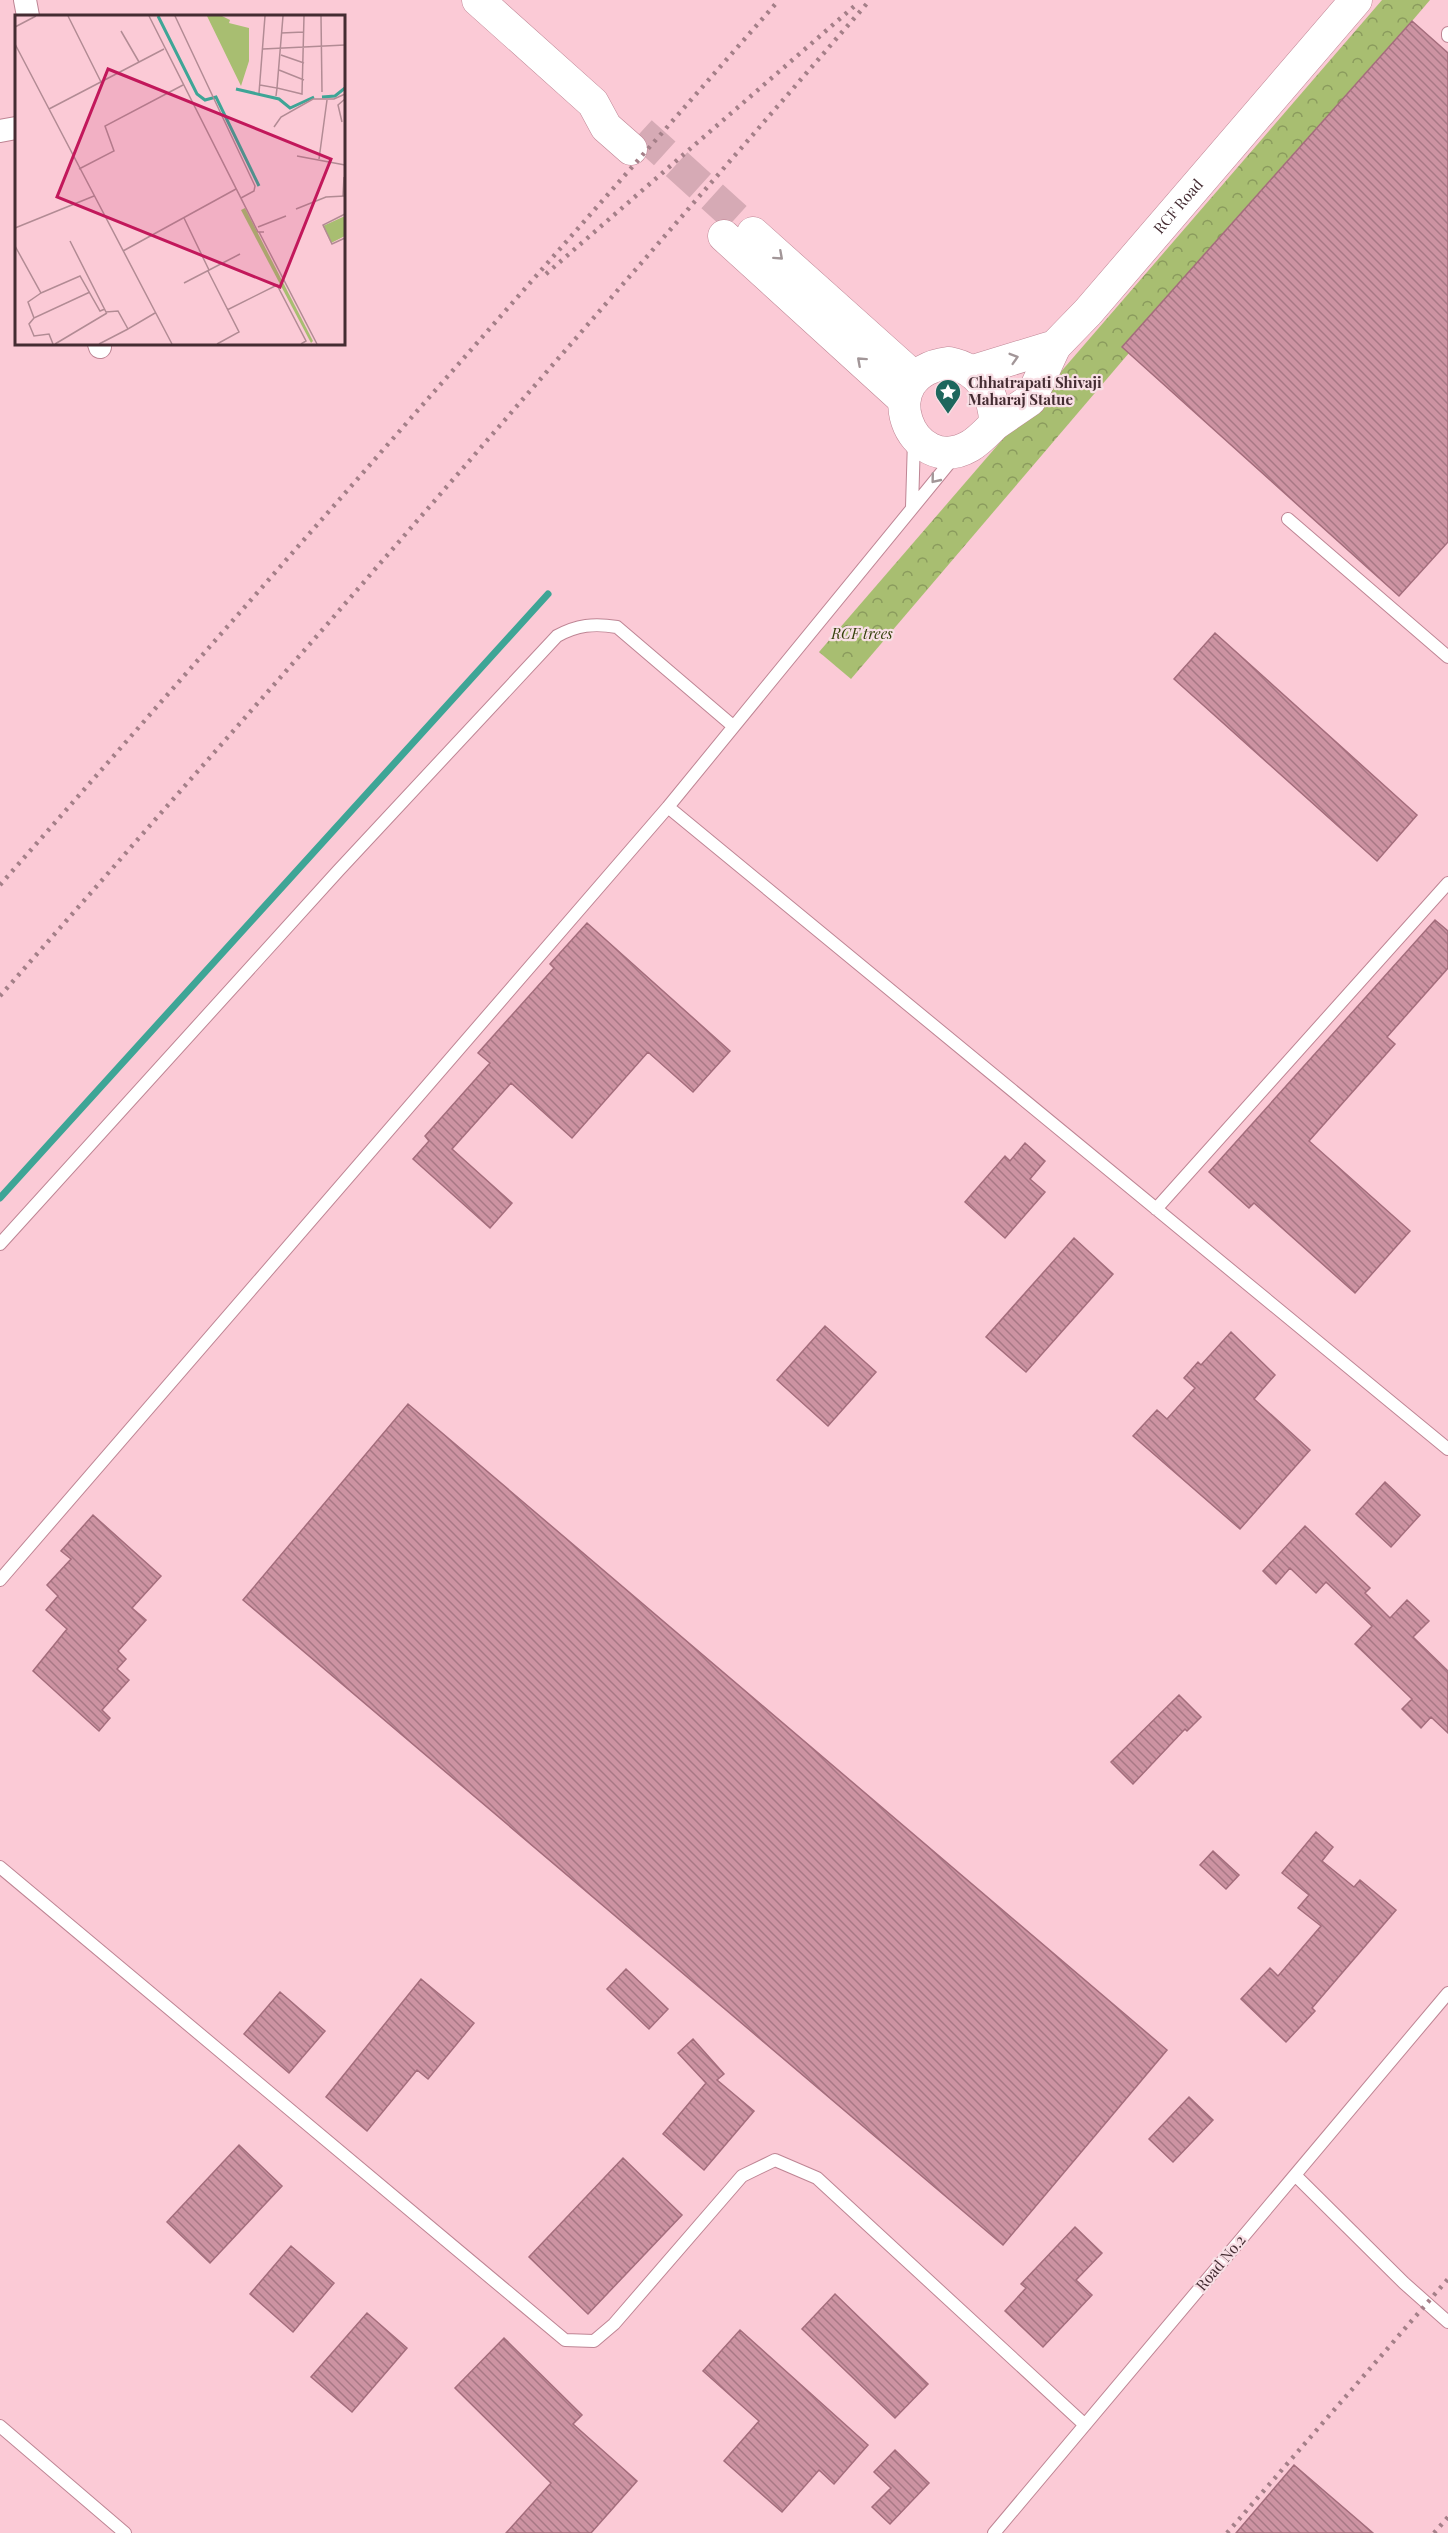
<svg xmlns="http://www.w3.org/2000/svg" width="1448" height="2533" viewBox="0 0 1448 2533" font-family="'Playfair Display',serif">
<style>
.forest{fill:url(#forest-crowns)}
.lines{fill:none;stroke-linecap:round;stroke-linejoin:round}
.stream{stroke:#3ea596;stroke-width:7}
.building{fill:url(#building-back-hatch);stroke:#a46d7c;stroke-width:1.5}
.secondary-tunnel{stroke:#d6aab5;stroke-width:32;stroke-dasharray:32 16;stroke-linecap:butt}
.lane-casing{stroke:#be8594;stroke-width:14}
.street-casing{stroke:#be8594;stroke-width:24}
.secondary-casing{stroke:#be8594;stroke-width:33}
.lane{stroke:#fff;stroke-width:12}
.street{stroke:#fff;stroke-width:22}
.secondary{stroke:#fff;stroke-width:32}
.rail{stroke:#a47f88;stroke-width:4.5;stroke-dasharray:3 6;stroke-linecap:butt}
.oneway{stroke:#a29698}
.labels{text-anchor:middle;stroke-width:4.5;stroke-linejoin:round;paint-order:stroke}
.street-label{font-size:15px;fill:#442c32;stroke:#f8dfe5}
.poi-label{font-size:15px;font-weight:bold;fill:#442c32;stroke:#f8dfe5;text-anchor:start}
.park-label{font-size:15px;font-style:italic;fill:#34410a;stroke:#f8dfe5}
.inset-river{fill:none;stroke:#3ea596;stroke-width:3}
.inset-road{fill:none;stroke:#b28b94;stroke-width:1.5}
.view{fill:#c2185b;fill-opacity:0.15;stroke:#c2185b;stroke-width:3}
.inset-edge{fill:none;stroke:#442c32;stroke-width:3}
</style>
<defs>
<pattern id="forest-crowns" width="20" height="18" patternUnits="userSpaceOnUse" patternTransform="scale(1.5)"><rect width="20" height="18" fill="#a8be71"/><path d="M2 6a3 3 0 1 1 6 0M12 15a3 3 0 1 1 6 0" fill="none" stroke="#8a9b5d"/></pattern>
<pattern id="building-back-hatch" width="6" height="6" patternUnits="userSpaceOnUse" patternTransform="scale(1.5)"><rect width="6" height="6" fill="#cd93a2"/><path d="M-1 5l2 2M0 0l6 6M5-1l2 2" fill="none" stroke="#a87885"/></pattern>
</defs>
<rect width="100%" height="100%" fill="#fbcad6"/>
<path class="forest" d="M1382,0h48l-579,679 -32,-27z"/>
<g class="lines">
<path class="stream" d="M0,1198l548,-604"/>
</g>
<path class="building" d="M1412,21l36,32v489l-49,54 -277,-249z
M1215,633l202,182 -40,46 -203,-182z
M1435,920l13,11v37l-61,69 8,7 -86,97 101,90 -55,62 -101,-90 -5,5 -40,-36z
M587,923l143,128 -37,41 -45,-40 -76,86 -61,-55 -59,66 60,54 -22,25 -77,-69 16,-18 -4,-5 65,-73 -12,-10 76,-85 -4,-4z
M1025,1143l20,18 -15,18 15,13 -40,46 -40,-36 40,-46 5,5z
M1074,1238l39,36 -87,98 -40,-35z
M825,1326l51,46 -48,54 -51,-46z
M1231,1332l44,43 -21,24 56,51 -70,79 -107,-93 24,-26 10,9 28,-31 -11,-10 14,-16 3,3z
M408,1404l759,646 -164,195 -760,-645z
M1385,1482l35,33 -29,32 -35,-33z
M93,1515l68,61 -29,32 14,12 -28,31 8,8 -9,10 12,11 -27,30 8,8 -11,13 -66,-60 34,-42 -21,-19 12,-14 -11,-11 24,-26 -10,-8z
M1305,1526l65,62 -5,5 25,25 17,-18 22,21 -16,16 35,34v62l-17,-16 -10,11 -19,-19 10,-10 -57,-55 17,-18 -46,-44 -10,11 -26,-25 -14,16 -13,-13z
M1179,1695l22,22 -14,14 -2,-2 -52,55 -22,-22z
M1316,1832l17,15 -11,14 32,26 6,-7 36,30 -84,98 3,3 -29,31 -45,-43 29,-31 8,8 43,-50 -23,-18 11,-13 -27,-22z
M1213,1851l26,24 -13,14 -26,-24z
M626,1969l42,40 -19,20 -42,-40z
M421,1979l53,44 -46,56 -11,-9 -50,61 -41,-34z
M280,1992l45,39 -36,42 -45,-39z
M693,2039l31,35 -7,6 37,31 -50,59 -41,-36 43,-51 -28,-30z
M1189,2097l24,23 -40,42 -24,-23z
M239,2145l43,41 -72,77 -43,-41z
M623,2158l59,57 -94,99 -59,-57z
M1075,2227l27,26 -26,27 16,15 -49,52 -38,-36 21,-23 -5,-4z
M291,2246l43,37 -41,49 -43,-38z
M835,2294l93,90 -33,34 -93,-89z
M367,2313l40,35 -55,64 -41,-35z
M740,2330l128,115 -34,39 -15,-14 -37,42 -58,-51 35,-40 -56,-50z
M504,2338l78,77 -9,9 64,57 -46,52h-85l45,-50 -96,-95z
M895,2450l34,33 -39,41 -18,-17 19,-19 -17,-16z
M1294,2465l79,68h-137z"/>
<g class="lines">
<path class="secondary-tunnel" d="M641,132l95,86"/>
<g class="lane-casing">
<path id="lane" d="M1448,33v3
M912,507l2,-67
M1288,519l160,138
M668,807l780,642
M1156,1209l292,-326
M0,1244l338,-373 219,-235c20,-11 37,-13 60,-9l116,99
M0,1580l668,-773 287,-351
M0,1867l565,473 29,1 20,-17 128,-148 33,-16 42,18 268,247
M1295,2175l109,108 44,39
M0,2426l125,107
M994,2533l454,-540"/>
</g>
<g class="street-casing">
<path id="street" d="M25,0l3,16
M0,131l16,-3
M99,344l1,3"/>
</g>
<g class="secondary-casing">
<g id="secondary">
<path d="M478,0l115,103 13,24 25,22"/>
<path d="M753,233l162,145"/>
<path d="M724,236l180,164"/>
<path d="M949,363c31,6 46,31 46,61 -8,8 -16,17 -25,22 -59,34 -102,-73 -21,-83z"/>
<path id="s1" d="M973,371l82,-25 33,-34 268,-312"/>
<path d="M995,424l35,-24 25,-54"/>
</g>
</g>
<use href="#lane" class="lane"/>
<use href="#street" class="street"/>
<use href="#secondary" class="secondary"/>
<path class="rail" d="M546,274l312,-271
M0,885l779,-885
M0,996l330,-375 540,-621
M1227,2533l221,-254
M1434,2533l14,-16"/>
</g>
<defs><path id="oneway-chevron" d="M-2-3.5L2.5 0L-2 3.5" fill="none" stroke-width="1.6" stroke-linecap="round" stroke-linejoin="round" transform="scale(1.5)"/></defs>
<g class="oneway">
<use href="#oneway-chevron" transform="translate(779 256) rotate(42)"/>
<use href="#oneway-chevron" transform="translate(1014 358) rotate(-17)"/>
<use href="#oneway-chevron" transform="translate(861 361) rotate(-138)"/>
<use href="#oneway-chevron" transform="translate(935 479) rotate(129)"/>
</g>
<defs>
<g id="sight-pin" transform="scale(1.35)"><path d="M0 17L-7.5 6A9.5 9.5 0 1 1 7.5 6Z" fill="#1e675d" stroke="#f8dfe5"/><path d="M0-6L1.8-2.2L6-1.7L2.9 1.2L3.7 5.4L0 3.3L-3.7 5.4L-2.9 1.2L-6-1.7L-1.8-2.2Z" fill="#fff"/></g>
</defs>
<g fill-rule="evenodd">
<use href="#sight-pin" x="948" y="392"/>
</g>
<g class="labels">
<g class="street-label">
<text dy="5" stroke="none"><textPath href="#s1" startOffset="272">RCF Road</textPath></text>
<text transform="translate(1221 2263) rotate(-50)" y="5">Road No.2</text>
</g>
<g class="poi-label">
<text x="968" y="388">Chhatrapati Shivaji<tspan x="968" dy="17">Maharaj Statue</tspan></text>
</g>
<g class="park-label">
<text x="862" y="639">RCF trees</text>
</g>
</g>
<g transform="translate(15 15)">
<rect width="330" height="330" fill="#fbcad6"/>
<path d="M330,201v20l-14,7 -8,-17z" fill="#a8be71"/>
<path d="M230,193l68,133 -2,2 -70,-133z" fill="#a8be71"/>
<path d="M192,1h15l8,4 -1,3 20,5v33l-8,25z" fill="#a8be71"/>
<path class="inset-river" d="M143,1l39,78 8,6 11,-3 43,89M221,74l43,10 11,9 24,-11M307,82l13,-1 10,-8"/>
<path class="inset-road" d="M53,1l33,66M134,1l109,216h6M160,1l80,170 -1,5 -13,7M268,1l-6,72 25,6 2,-78M306,1l1,76M0,12l21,-11M106,16l18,31M266,18l23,-1M0,29l157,300M248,34l82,-4M266,40l23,8M264,55l25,10M245,70l17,3 -1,8M244,78l6,-77M34,94l115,-60M327,107l-4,-17 7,-6M259,112l7,-10 32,-18h21l11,-5M282,141l48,9M304,144l8,-59M64,154l35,-18 -9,-25 78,-41M328,181l1,-19M281,194l30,-12 19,-1M330,199l-22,11 9,19 13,-6M169,203l25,52M243,212l28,-11M0,213l79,-32M244,217l58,112M55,226l36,71 12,-1 10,18 27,-16M0,231l26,47 39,-17 20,35 5,-2M108,236l113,-62M193,256l31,61 -22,12M169,268l56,-29M26,278l-13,9 6,16 56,-26M212,295l50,-25 29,56 -5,3M19,303l-5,6 5,12 15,-2 4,10M40,329l52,-31M84,329l29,-15"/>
<path class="view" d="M93,54l223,90 -51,128 -223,-90z"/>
<rect width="330" height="330" class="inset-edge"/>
</g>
</svg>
